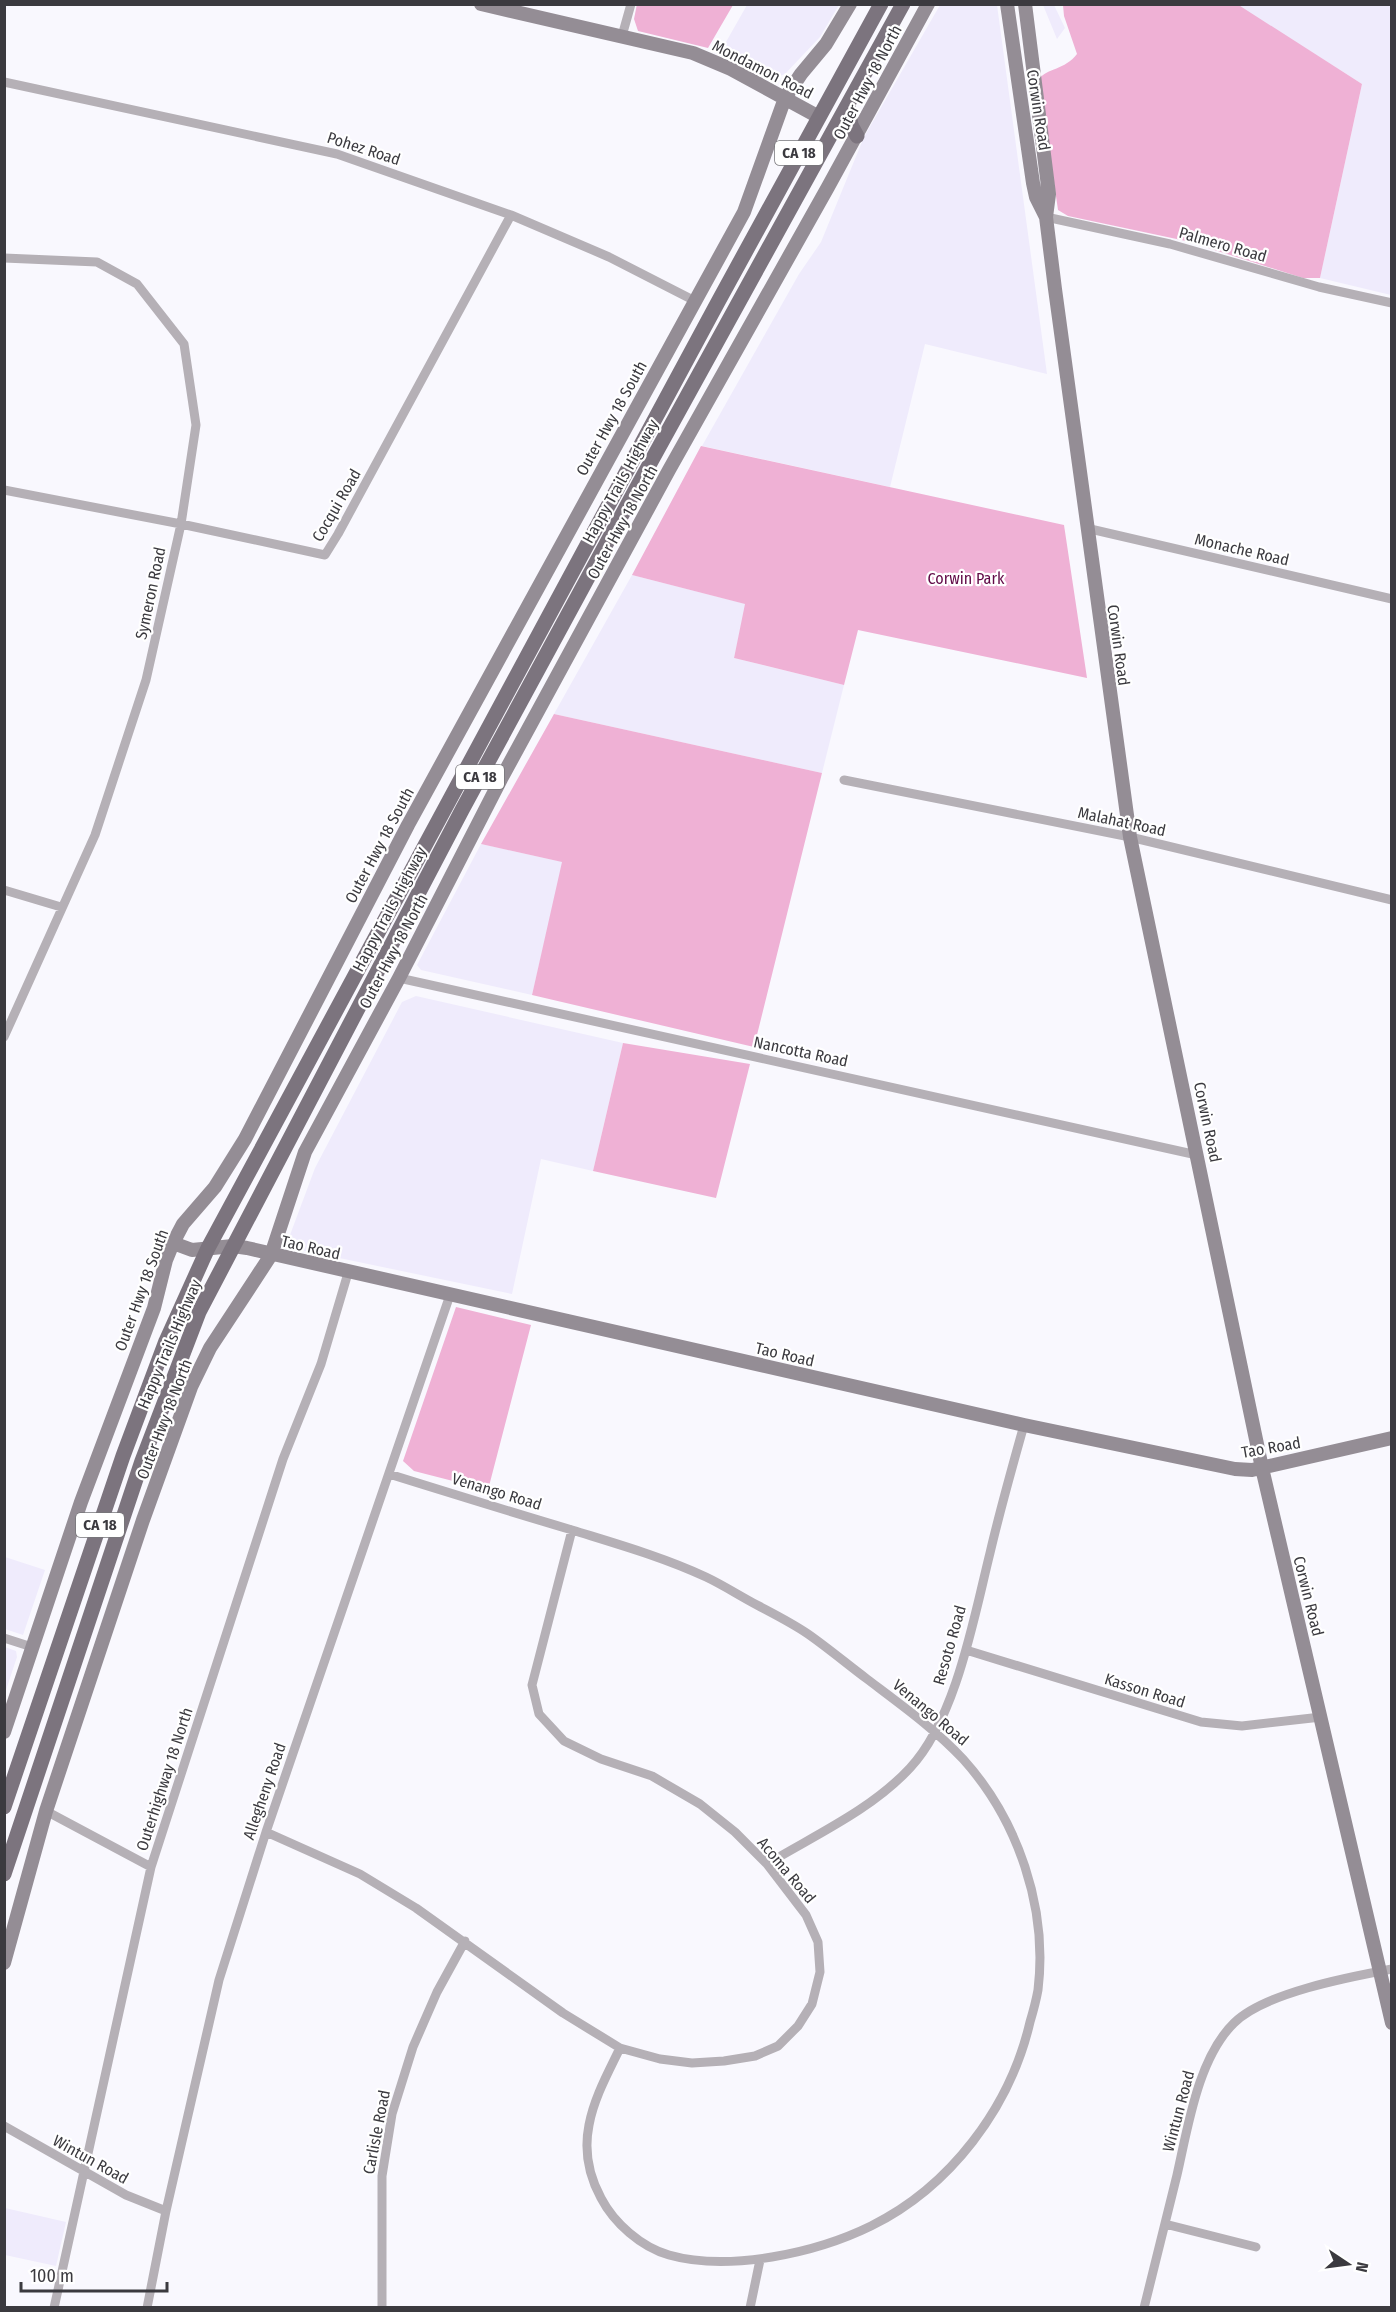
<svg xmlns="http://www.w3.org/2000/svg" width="1396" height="2312" viewBox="0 0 1396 2312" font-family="'Fira Sans Condensed',sans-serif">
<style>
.built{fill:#efebfc}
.green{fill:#efb1d5}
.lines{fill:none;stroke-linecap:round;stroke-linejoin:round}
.street{stroke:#b5b0b6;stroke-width:9}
.secondary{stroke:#948d95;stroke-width:14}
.primary{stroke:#7c747e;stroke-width:15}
.labels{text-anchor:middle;stroke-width:4.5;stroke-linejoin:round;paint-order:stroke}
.shield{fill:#fff;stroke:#767579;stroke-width:1.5}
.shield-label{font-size:15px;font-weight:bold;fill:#3b3a3f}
.street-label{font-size:16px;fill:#3b3a3f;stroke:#fff}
.park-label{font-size:16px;fill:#610a47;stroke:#fff}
</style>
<rect width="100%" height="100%" fill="#f9f8fe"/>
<path class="built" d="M747,5v-1l92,1 -19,32 -35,37 -8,3 -55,-28z
M940,5h57l50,369 -122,-30 -35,143 -188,-41 97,-172 22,-32 43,-105z
M1043,5h11l11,23 -8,11z
M1237,5h154v290l-71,-17 42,-194z
M632,575l114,29 -12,54 110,27 -22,88 -268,-59z
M481,844l82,18 -31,133 -111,-25 -4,-5z
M416,996l207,47 -30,128 -52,-12 -29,135 -216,-45 -6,-14 25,-67 87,-166z
M5,1557l40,13 -22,65 -18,-6z
M5,1647l11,4 1,6 -12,36z
M5,2208l61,14 -10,44 -51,-11z"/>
<path class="green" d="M637,4h96v1l-25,43 -70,-17 -4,-12z
M1237,4l125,80 -42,194h-17l-117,-37 -118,-25 -10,-6 -19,-131c8,-11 26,-9 38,-25l-13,-38 -1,-11z
M701,446l363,79 23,153 -229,-48 -14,55 -110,-27 11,-54 -113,-29z
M554,714l268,59 -68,274 -222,-52 30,-133 -81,-18z
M623,1043l127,21 -34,134 -123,-27z
M456,1307l75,18 -43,165 -74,-19 -11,-10z"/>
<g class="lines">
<path class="street" d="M622,36l9,-32
M4,82l333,72 174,61 98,42 86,44
M1046,217l124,27 149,43 73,16
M4,258l93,4 40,22 47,60 12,81 -15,99 -35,156 -51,155 -91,202
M4,490l177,34 144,31 13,-21 173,-319
M1086,528l306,71
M844,780l286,57 262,63
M4,890l57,17
M399,978l798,177
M389,1474c61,19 122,38 183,56 45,14 91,27 134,47 17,8 34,19 51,28 17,9 35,18 51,29 20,14 39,30 59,45 33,25 68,50 96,80 55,61 85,149 75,231 -2,11 -5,22 -8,32 -20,86 -80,165 -159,204 -55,27 -142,46 -202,29 -28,-8 -55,-32 -68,-57 -12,-22 -17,-48 -12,-73 5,-27 19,-52 31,-77
M4,1638l28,9
M966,1650l235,72 41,4 79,-9
M46,1811l105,56
M266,1832l94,42 56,34 147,105 57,35 40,11 32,4 32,-2 31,-5 23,-10 20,-20 14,-22 8,-32 -2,-30 -12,-27 -39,-51 -32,-32 -35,-28 -48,-28 -51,-17 -37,-18 -25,-27 -7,-29 40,-155
M767,1864c48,-29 104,-54 143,-96 46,-49 64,-151 80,-215 10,-43 22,-85 34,-128
M4,2126l122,69 40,16
M1165,2224l91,23
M54,2308l97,-441 132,-408 38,-95 27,-91
M147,2308l19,-97 53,-231 47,-148 184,-537
M382,2308v-132l10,-62 21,-67 24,-55 28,-51
M750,2308l10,-48
M1144,2308c11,-45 22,-89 33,-133 11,-48 21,-117 57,-152 30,-30 115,-46 158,-54"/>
<path class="secondary" d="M481,4l212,49 38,16 88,48
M1007,4l26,179 3,14 10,20
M1025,4l24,190 -3,23 9,72 75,548 132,631 130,555
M173,1243l19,7 41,-4 14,2 777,177 211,44 17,1 140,-32
M4,1732l77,-230 73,-194 12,-48 7,-17 10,-19 32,-37 30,-48 163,-314 336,-613 41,-114 16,-24 25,-30 24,-40
M4,1963l42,-152 97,-291 48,-133 19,-39 61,-93 34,-103 94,-174 102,-199 168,-309 159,-283 100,-183"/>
<path class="primary" d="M848,105l3,20 6,11
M4,1807l119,-351 43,-115 42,-93 510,-946 163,-298
M4,1874l138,-413 57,-149 263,-502 175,-323 266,-483"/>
</g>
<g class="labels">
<g class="shield">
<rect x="775" y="141" width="48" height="24" rx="4.5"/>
<rect x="456" y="765" width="48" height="24" rx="4.5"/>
<rect x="76" y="1513" width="48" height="24" rx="4.5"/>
</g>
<g class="shield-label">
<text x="799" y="158">CA 18</text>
<text x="480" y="782">CA 18</text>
<text x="100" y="1530">CA 18</text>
</g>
<g class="street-label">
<text transform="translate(763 69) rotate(27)" y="6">Mondamon Road</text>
<text transform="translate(867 82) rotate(-62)" y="6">Outer Hwy 18 North</text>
<text transform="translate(1039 110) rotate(81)" y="6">Corwin Road</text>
<text transform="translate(364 148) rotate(18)" y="6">Pohez Road</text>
<text transform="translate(1223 244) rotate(16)" y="6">Palmero Road</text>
<text transform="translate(611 418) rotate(-61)" y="6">Outer Hwy 18 South</text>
<text transform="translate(620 481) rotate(-61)" y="6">Happy Trails Highway</text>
<text transform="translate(336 505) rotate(-60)" y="6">Cocqui Road</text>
<text transform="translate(622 522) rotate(-61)" y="6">Outer Hwy 18 North</text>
<text transform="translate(1242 549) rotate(13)" y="6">Monache Road</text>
<text transform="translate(150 593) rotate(-78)" y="6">Symeron Road</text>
<text transform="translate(1119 645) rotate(82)" y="6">Corwin Road</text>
<text transform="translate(1122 821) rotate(12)" y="6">Malahat Road</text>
<text transform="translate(379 845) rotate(-62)" y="6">Outer Hwy 18 South</text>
<text transform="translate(389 909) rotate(-62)" y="6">Happy Trails Highway</text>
<text transform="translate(393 951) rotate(-62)" y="6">Outer Hwy 18 North</text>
<text transform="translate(801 1051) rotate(12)" y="6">Nancotta Road</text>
<text transform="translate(1208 1122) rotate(78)" y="6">Corwin Road</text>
<text transform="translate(311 1247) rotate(13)" y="6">Tao Road</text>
<text transform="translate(141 1290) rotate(-70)" y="6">Outer Hwy 18 South</text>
<text transform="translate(169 1344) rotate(-67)" y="6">Happy Trails Highway</text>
<text transform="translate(785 1354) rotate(13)" y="6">Tao Road</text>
<text transform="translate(164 1419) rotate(-69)" y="6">Outer Hwy 18 North</text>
<text transform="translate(1271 1447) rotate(-10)" y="6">Tao Road</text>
<text transform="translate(497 1491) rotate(17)" y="6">Venango Road</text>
<text transform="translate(1309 1596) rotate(76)" y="6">Corwin Road</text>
<text transform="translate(949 1645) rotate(-74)" y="6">Resoto Road</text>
<text transform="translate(1145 1690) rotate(17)" y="6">Kasson Road</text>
<text transform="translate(931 1712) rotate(40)" y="6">Venango Road</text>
<text transform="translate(164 1779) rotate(-72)" y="6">Outerhighway 18 North</text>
<text transform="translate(264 1791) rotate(-71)" y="6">Allegheny Road</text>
<text transform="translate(787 1870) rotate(50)" y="6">Acoma Road</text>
<text transform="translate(1178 2111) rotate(-75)" y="6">Wintun Road</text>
<text transform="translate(376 2132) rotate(-79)" y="6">Carlisle Road</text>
<text transform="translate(91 2159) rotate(29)" y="6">Wintun Road</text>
</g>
<g class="park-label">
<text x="966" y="584">Corwin Park</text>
</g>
</g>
<rect width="1396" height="2312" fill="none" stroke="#3b3a3f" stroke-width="12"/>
<g transform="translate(1348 2264) rotate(103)" stroke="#ffffff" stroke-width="4.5" paint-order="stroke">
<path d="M0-4.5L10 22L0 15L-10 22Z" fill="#3b3a3f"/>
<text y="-9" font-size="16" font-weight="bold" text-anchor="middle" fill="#3b3a3f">N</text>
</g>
<path d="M21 2282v9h146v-9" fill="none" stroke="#3b3a3f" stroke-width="3"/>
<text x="30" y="2282" font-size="18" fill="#3b3a3f" stroke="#ffffff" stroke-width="4.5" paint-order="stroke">100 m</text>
</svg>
